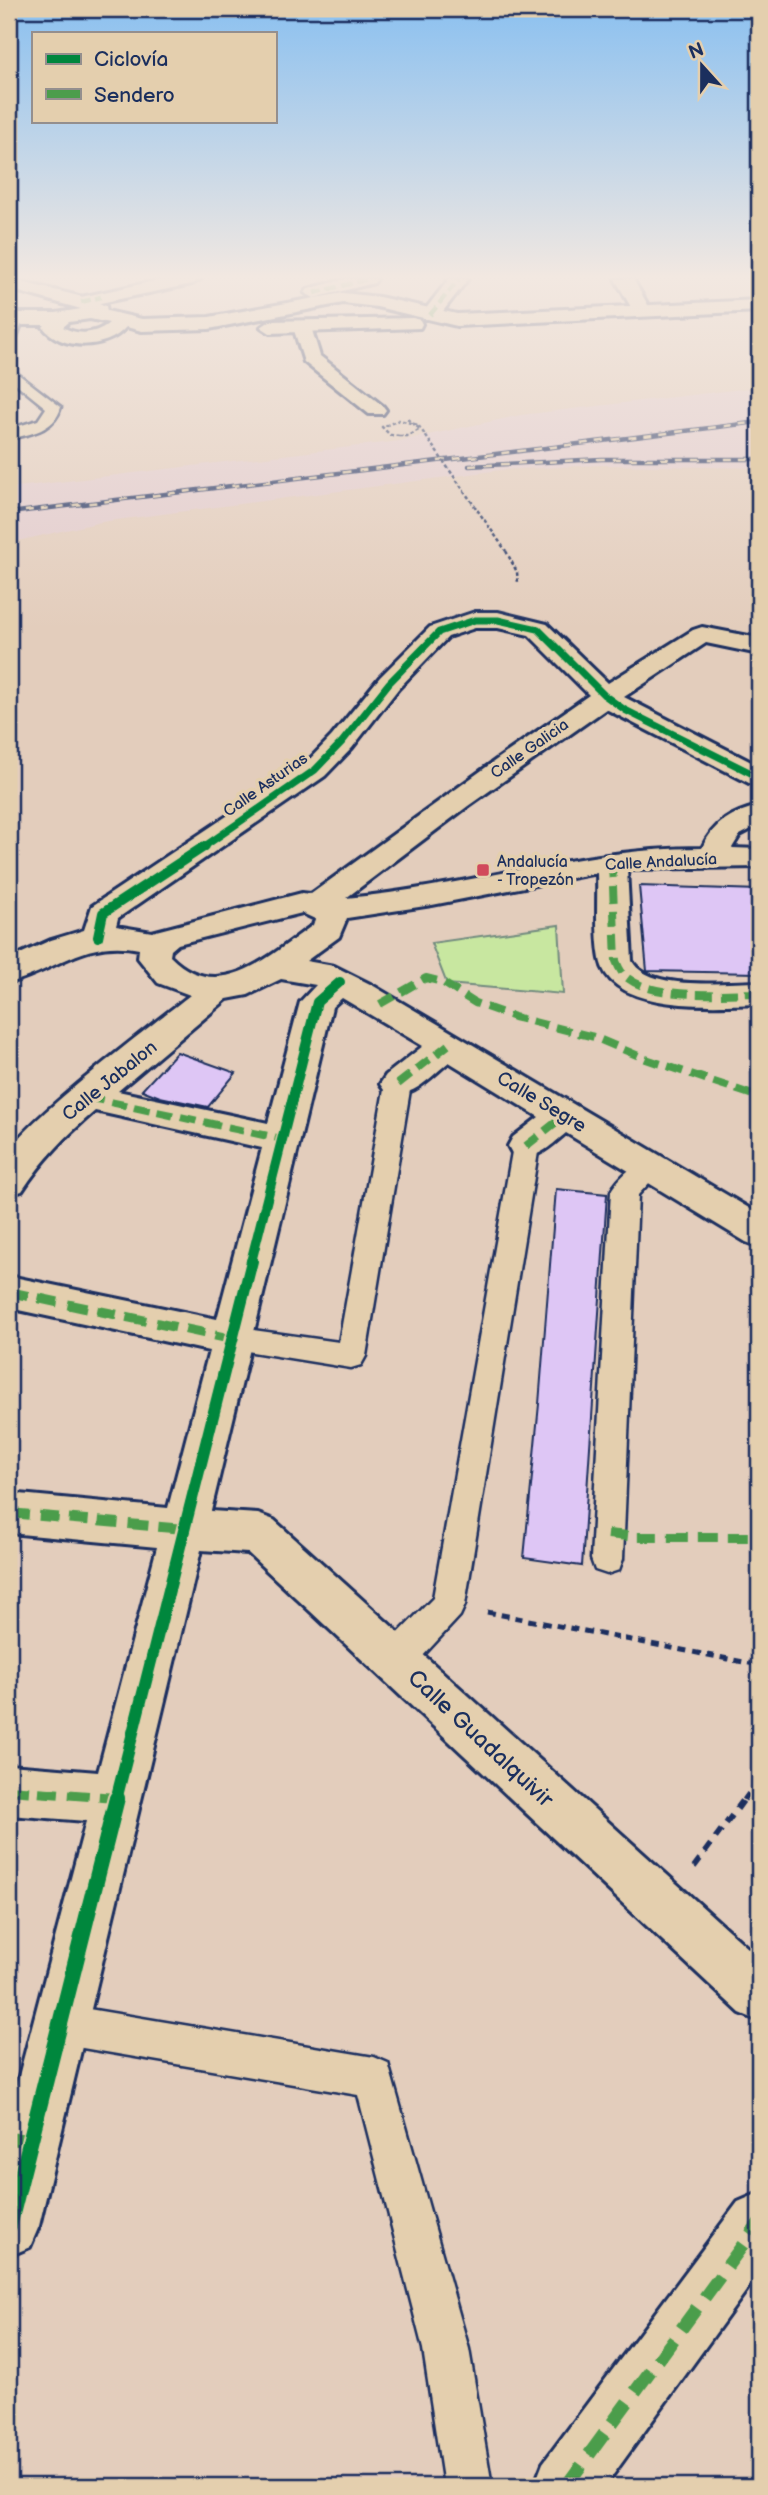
<svg xmlns="http://www.w3.org/2000/svg" width="768" height="2495" viewBox="0 0 768 2495" font-family="'Balsamiq Sans',sans-serif">
<style>
.built{fill:#e2cbcd}
.green{fill:#c8e7a0;stroke:#728b7f;stroke-width:2}
.building{fill:#dec6f5;stroke:#1b2f5e;stroke-width:2}
.lines{fill:none;stroke-linecap:round;stroke-linejoin:round}
.lane-casing{stroke:#1b2f5e;stroke-width:5}
.street-casing{stroke:#1b2f5e;stroke-width:6}
.secondary-casing{stroke:#1b2f5e;stroke-width:6}
.path-far2{stroke:#1b2f5e;stroke-width:2.5;stroke-dasharray:3.5 2.5;stroke-linecap:butt}
.path-far1{stroke:#1b2f5e;stroke-width:5;stroke-dasharray:8 6;stroke-linecap:butt}
.path{stroke:#1b2f5e;stroke-width:6;stroke-dasharray:10 8;stroke-linecap:butt}
.lane{fill:#e4cfae;fill-rule:evenodd}
.street{fill:#e4cfae;fill-rule:evenodd}
.secondary{fill:#e4cfae;fill-rule:evenodd}
.rail-casing{stroke:#1b2f5e;stroke-width:4.5}
.rail{stroke:#e4cfae;stroke-width:2.5;stroke-dasharray:8;stroke-linecap:butt}
.path-bridge{stroke:#1b2f5e;stroke-width:2.5;stroke-dasharray:3.5 2.5;stroke-linecap:butt}
.quiet-far3{stroke:#4c9d4c;stroke-width:4.5;stroke-dasharray:10 4.5;stroke-linecap:butt}
.quiet-far2{stroke:#4c9d4c;stroke-width:8;stroke-dasharray:16 8;stroke-linecap:butt}
.quiet-far1{stroke:#4c9d4c;stroke-width:10;stroke-dasharray:20 10;stroke-linecap:butt}
.quiet{stroke:#4c9d4c;stroke-width:13;stroke-dasharray:26 13;stroke-linecap:butt}
.cycleway-far3-casing{stroke:#e4cfae;stroke-width:10}
.cycleway-far2-casing{stroke:#e4cfae;stroke-width:13}
.cycleway-far1-casing{stroke:#e4cfae;stroke-width:17}
.cycleway-casing{stroke:#e4cfae;stroke-width:20}
.cycleway-far3{stroke:#00873e;stroke-width:7}
.cycleway-far2{stroke:#00873e;stroke-width:10}
.cycleway-far1{stroke:#00873e;stroke-width:12}
.cycleway{stroke:#00873e;stroke-width:16}
.poi-dot{fill:#d1495b;stroke:#e4cfae;stroke-width:2.5}
.labels{text-anchor:middle;stroke-width:7;stroke-linejoin:round;paint-order:stroke}
.far-street-label{font-size:16px;fill:#1b2f5e;stroke:#e4cfae}
.far-poi-label{font-size:16px;fill:#1b2f5e;stroke:#e4cfae;text-anchor:start}
.street-label{font-size:19px;fill:#1b2f5e;stroke:#e4cfae}
.near-street-label{font-size:23px;fill:#1b2f5e;stroke:#e4cfae}
</style>
<rect width="100%" height="100%" fill="#e3cdbc"/>
<filter id="ink" filterUnits="userSpaceOnUse"><feTurbulence type="fractalNoise" baseFrequency=".0143" numOctaves="2"/><feDisplacementMap in="SourceGraphic" scale="14" xChannelSelector="R" yChannelSelector="G"/><feConvolveMatrix kernelMatrix="1 2 1 2 8 2 1 2 1" color-interpolation-filters="sRGB"/></filter>
<g filter="url(#ink)">
<path class="built" d="M759,387v81l-158,-3 -100,5 -400,52 -92,21v-55l391,-47 121,-26z"/>
<path class="green" d="M559,925l4,69 -116,-10 -16,-41z"/>
<path class="building" d="M639,886l120,4v83l-112,-2z
M177,1052l59,21 -28,34 -48,-10 -18,-7z
M556,1189l51,5 -25,372 -58,-8 15,-154z"/>
<g class="lines">
<g class="lane-casing">
<path id="lane" d="M17,314l7,4 -8,21 -7,4v-21l3,-7z
M9,367l52,40c-6,24 -31,27 -52,32v-10l29,-9 8,-12 -37,-30z
M398,1075l9,3 4,6 -45,272 -5,9 -10,3 -129,-21 -5,-8 5,-8 10,-4 107,15 46,-258 4,-6z
M526,1136l9,3 4,7 -74,459 -5,11 -52,56 -12,4 -12,-4 -5,-12 5,-12 49,-50 80,-452 4,-7z
M651,1157l9,3 4,7 -26,28 -15,364 -4,11 -12,4 -12,-4 -4,-11 20,-368c8,-14 25,-29 40,-34z
M59,2004l315,53 14,6 81,286 23,137h-48l-21,-137 -65,-254 -299,-51 -14,-6 -6,-14 6,-14z"/>
</g>
<g class="street-casing">
<path id="street" d="M164,279h37l-9,5 -111,23 -9,-5 9,-5z
M345,279h32l-3,4 -60,15 -9,-5 3,-4z
M449,279h19l-31,40h-14l-2,-4z
M615,279h18l19,33 -2,4h-14z
M9,313h51l9,6 -9,6h-51z
M302,321l9,6 9,29 63,50 3,4 -3,4h-14l-65,-52 -11,-35z
M475,612h23l49,12 61,59 85,-53 9,-3 57,11v16l-53,-11 -82,54 135,69v19l-10,-2 -143,-74 -138,97 -122,92c120,-11 235,-50 356,-50 12,-26 31,-36 57,-42v19l-19,10 -8,13 27,1v18l-132,2 5,92c17,31 96,21 127,21v22c-41,1 -149,10 -159,-45 -5,-27 -2,-58 -3,-86l-165,32 -85,13 -8,19 -33,24 28,5 38,19 387,229v33l-13,-5 -180,-109c-17,14 -30,29 -53,22l-5,-9 5,-9 26,-20 -90,-55c-19,15 -37,38 -63,31l-6,-9 6,-9 37,-29 -81,-48 -10,9 -121,504 47,3 16,6 485,438v63l-19,-8 -492,-460 -47,-3 -162,676 -9,21 -21,9v-142l77,-293 -77,-6v-50l89,7 59,-225 -148,-14v-40l159,15 41,-157 -200,-43v-32l208,43 45,-171 -167,-37c-29,25 -52,48 -73,80l-13,4c0,-12 -4,-31 0,-43 8,-25 152,-134 181,-157l-32,-12 -20,-25 1,-9c-54,-11 -82,21 -130,34v-24l42,-19 33,-10 8,-24 213,-142 27,-28 48,-59 50,-50zM475,628h23l31,7 60,60 -93,65 -185,134 -9,-1 -150,39 -36,-6 2,-8 207,-142 27,-28 46,-59 50,-52zM302,913l13,6 -2,6c-43,30 -94,81 -143,31l1,-6 7,-6zM281,979l35,6 -16,17 -32,121 -150,-32 109,-92 21,-4z
M759,2193v80l-154,213h-71l9,-23 195,-261z"/>
</g>
<g class="secondary-casing">
<path id="secondary" d="M9,279l78,19 19,8 1,5 35,8 67,-2 134,-24 36,4 78,17 302,-14v11l-302,15 -80,-19 -34,-4 -134,26 -67,2 -16,-4c-19,23 -65,24 -83,0l13,-14 25,-4 -72,-20zM90,319l19,4c-13,11 -31,13 -46,4l6,-5z
M413,318l7,2 2,4 -2,4 -150,5 -9,-6 9,-6z"/>
</g>
<path class="path-far2" d="M399,436h10l11,-7 -13,-10
M506,551l11,21 1,11"/>
<path class="path-far1" d="M487,1612l272,53
M744,1800l15,-21"/>
<path class="path" d="M694,1867l51,-69"/>
<use href="#lane" class="lane"/>
<use href="#street" class="street"/>
<use href="#secondary" class="secondary"/>
<g class="rail-casing">
<path id="rail" d="M469,466l133,-7h157
M9,513l750,-91"/>
</g>
<use href="#rail" class="rail"/>
<path class="path-bridge" d="M399,436l-9,-1 -8,-8 17,-7 19,5 88,126"/>
<path class="quiet-far3" d="M314,293l54,-14
M81,302l20,-5
M430,315l29,-36"/>
<path class="quiet-far2" d="M612,862l4,99c2,5 5,11 8,14 27,26 100,18 135,18
M380,1004l46,-26 16,4 33,21 39,14 80,20 52,22 113,38
M398,1084l50,-39
M87,1097l195,42
M526,1146l39,-31"/>
<path class="quiet-far1" d="M9,1292l223,47
M9,1513l174,16
M608,1534l29,3h122
M9,1790l107,8"/>
<path class="quiet" d="M9,2139l21,1
M566,2486l193,-263"/>
<g class="cycleway-far3-casing">
<path id="cycleway-far3" d="M202,848l113,-78 27,-28 47,-59 50,-51 36,-12h23l40,9 66,66 21,15 134,67"/>
</g>
<g class="cycleway-far2-casing">
<path id="cycleway-far2" d="M98,937l5,-24 102,-67
M251,1262l66,-260 23,-20"/>
</g>
<g class="cycleway-far1-casing">
<path id="cycleway-far1" d="M116,1800l136,-539"/>
</g>
<g class="cycleway-casing">
<path id="cycleway" d="M9,2226l108,-428"/>
</g>
<use href="#cycleway-far3" class="cycleway-far3"/>
<use href="#cycleway-far2" class="cycleway-far2"/>
<use href="#cycleway-far1" class="cycleway-far1"/>
<use href="#cycleway" class="cycleway"/>
</g>
</g>
<linearGradient id="sky" x2="0" y2="1"><stop stop-color="#8ac0f0"/><stop offset="0.44" stop-color="#f2e8e1"/><stop offset="1" stop-color="#f2e8e1" stop-opacity="0"/></linearGradient>
<rect width="768" height="629" fill="url(#sky)"/>
<rect class="poi-dot" x="476" y="863" width="14" height="14" rx="3.5"/>
<g class="labels">
<g class="far-street-label">
<text transform="translate(529 748) rotate(-35)" y="6">Calle Galicia</text>
<text transform="translate(265 784) rotate(-35)" y="6">Calle Asturias</text>
<text transform="translate(661 861) rotate(-3)" y="6">Calle Andalucía</text>
</g>
<g class="far-poi-label">
<text x="497" y="867">Andalucía<tspan x="497" dy="18">- Tropezón</tspan></text>
</g>
<g class="street-label">
<text transform="translate(109 1080) rotate(-39)" y="7">Calle Jabalon</text>
<text transform="translate(542 1101) rotate(31)" y="7">Calle Segre</text>
</g>
<g class="near-street-label">
<text transform="translate(481 1738) rotate(43)" y="8">Calle Guadalquivir</text>
</g>
</g>
<rect width="768" height="2495" fill="none" stroke="#e4cfae" stroke-width="35"/>
<rect x="18" y="18" width="733" height="2460" fill="none" stroke="#1b2f5e" stroke-width="2.5" filter="url(#ink)"/>
<rect x="32" y="32" width="245" height="91" fill="#e4cfae" stroke="#948f8e" stroke-width="2"/>
<rect x="46" y="54" width="35" height="10" fill="#00873e" stroke="#948f8e" stroke-width="2"/>
<text x="94" y="66" font-size="21" fill="#1b2f5e">Ciclovía</text>
<rect x="46" y="89" width="35" height="10" fill="#4c9d4c" stroke="#948f8e" stroke-width="2"/>
<text x="94" y="102" font-size="21" fill="#1b2f5e">Sendero</text>
<g transform="translate(702 66) rotate(339)" stroke="#e4cfae" stroke-width="5" paint-order="stroke">
<path d="M0-5L12 26L0 18L-12 26Z" fill="#1b2f5e"/>
<text y="-10" font-size="19" font-weight="bold" text-anchor="middle" fill="#1b2f5e">N</text>
</g>
</svg>
